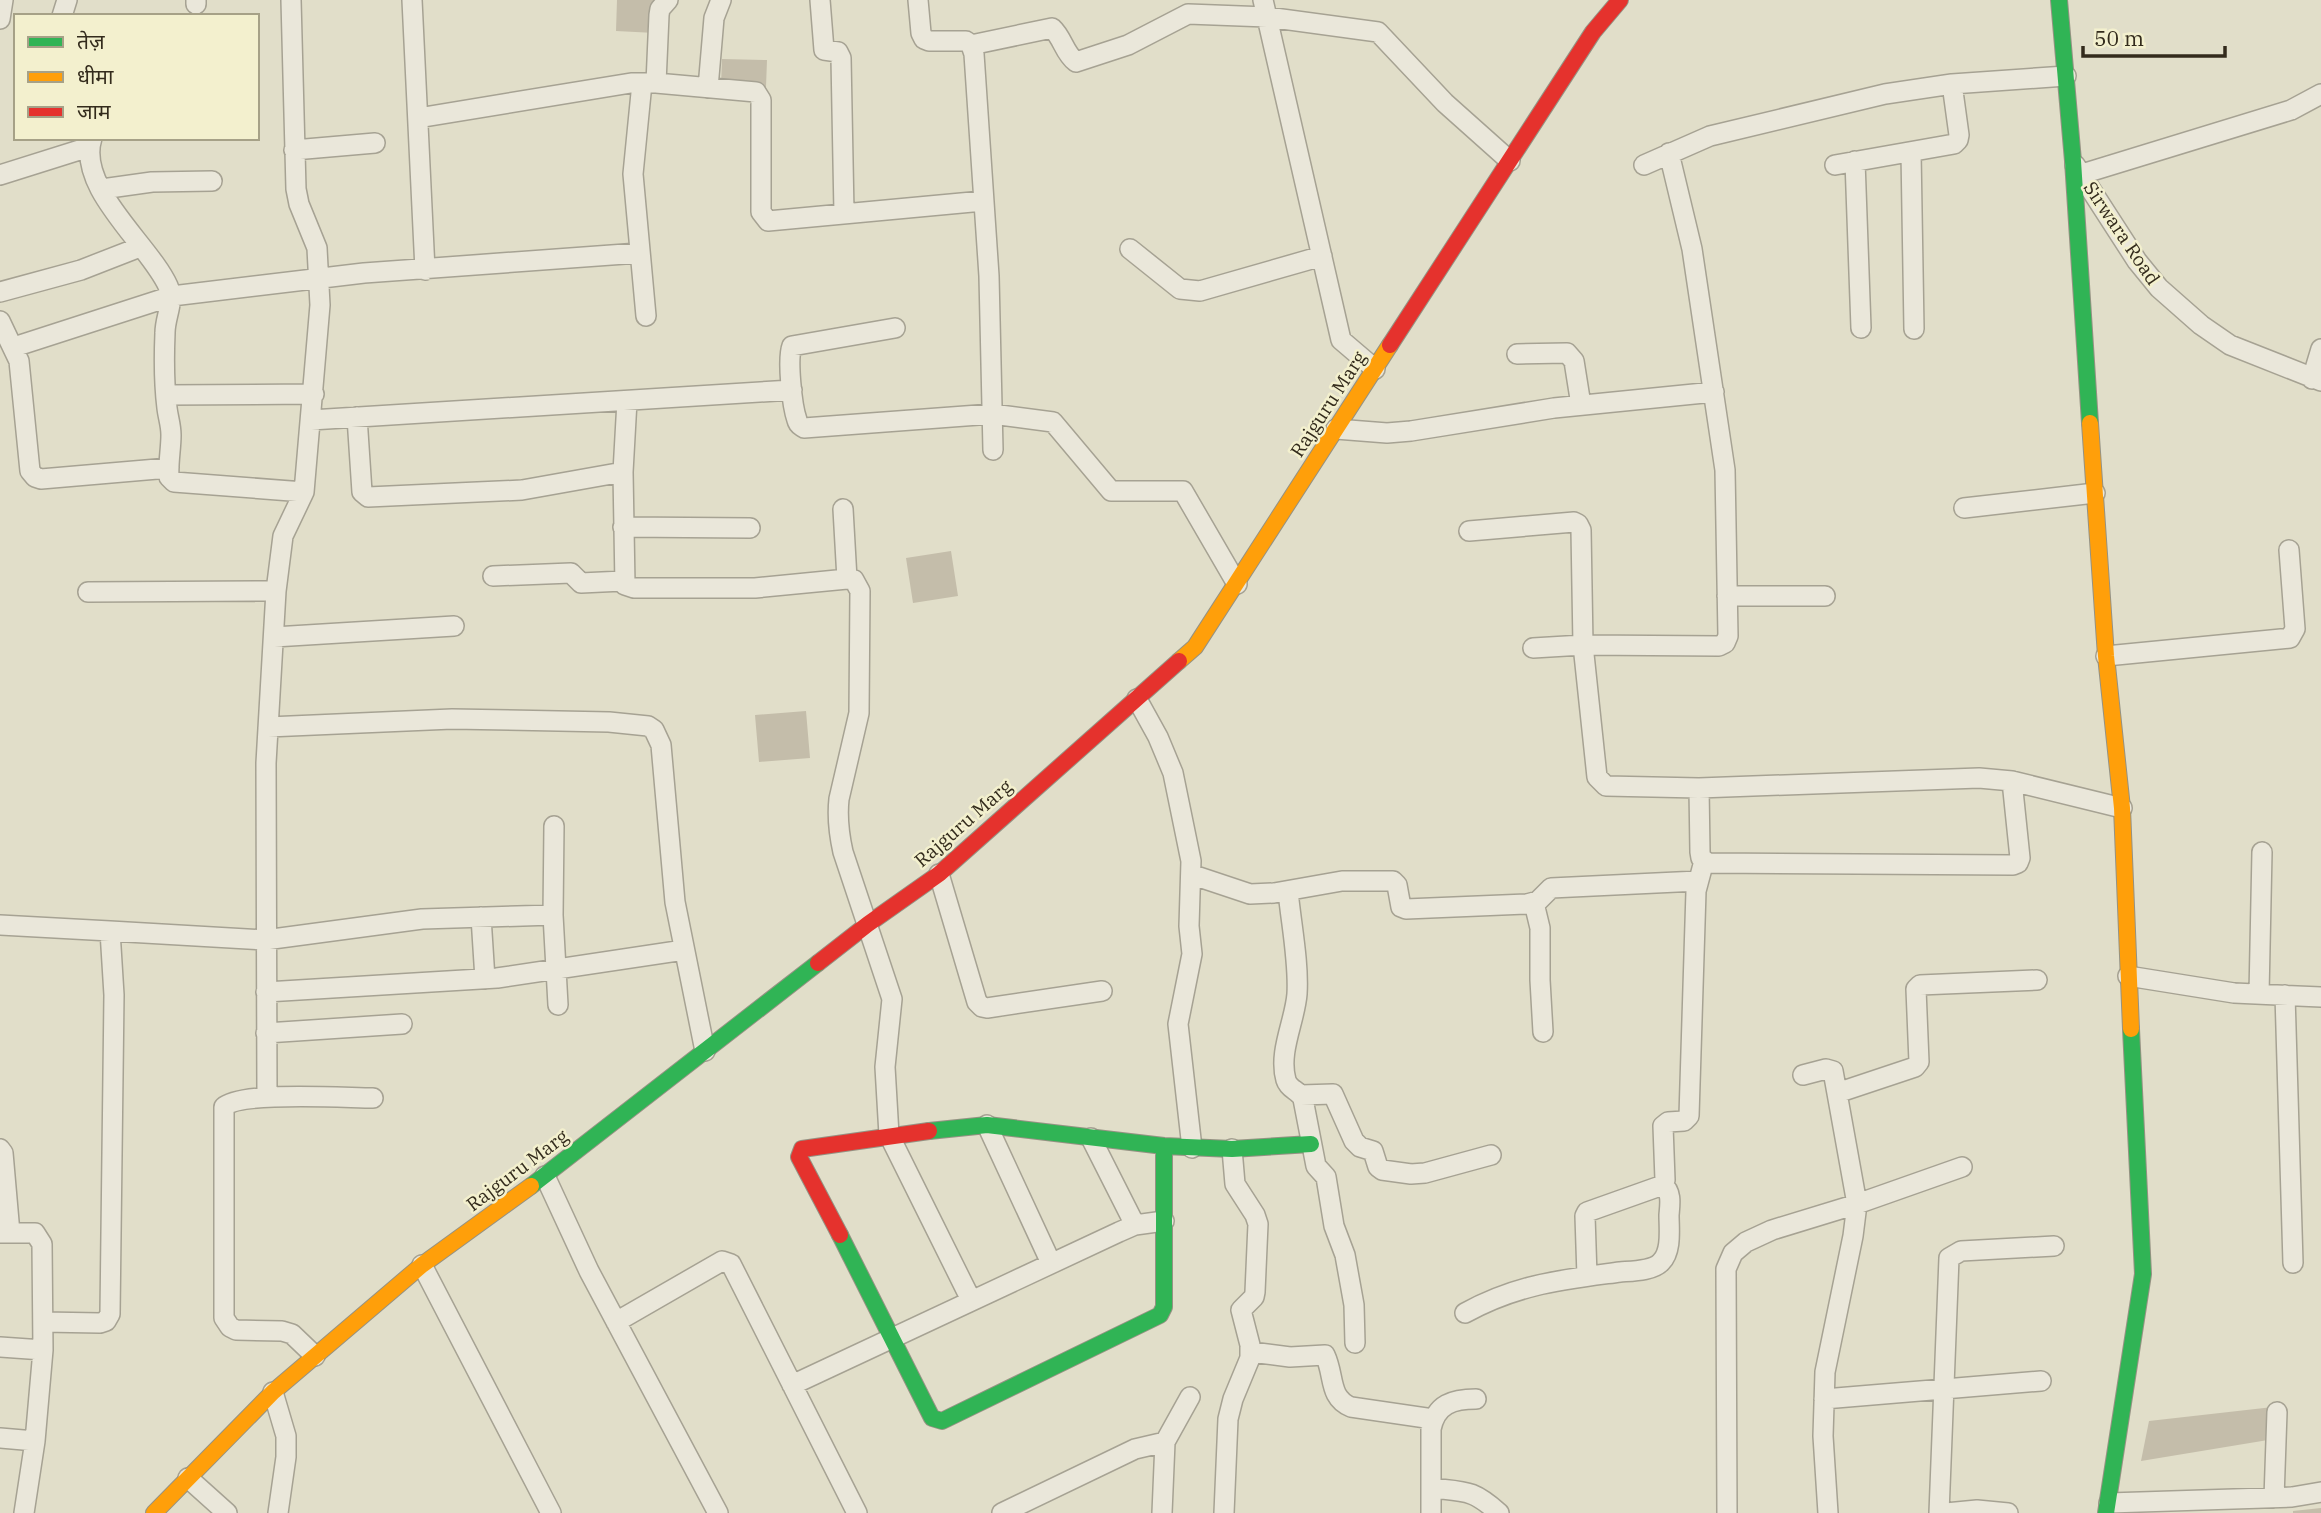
<svg xmlns="http://www.w3.org/2000/svg" width="2321" height="1513" viewBox="0 0 2321 1513" font-family="'IBM Plex Serif','Noto Sans Devanagari',serif">
<style>
.building{fill:#c4bdaa}
.lines{fill:none;stroke-linecap:round;stroke-linejoin:round}
.street-casing{stroke:#a6a293;stroke-width:22}
.fast-casing{stroke:#959283;stroke-width:18}
.slow-casing{stroke:#959283;stroke-width:18}
.jam-casing{stroke:#959283;stroke-width:18}
.street{stroke:#eae7da;stroke-width:19}
.fast{stroke:#30b455;stroke-width:16}
.slow{stroke:#ff9f0a;stroke-width:16}
.jam{stroke:#e5322d;stroke-width:16}
.labels{text-anchor:middle;stroke-width:5;stroke-linejoin:round;paint-order:stroke}
.street-label{font-size:19px;fill:#332b1c;stroke:#f3f0ce}
</style>
<rect width="100%" height="100%" fill="#e1dec9"/>
<path class="building" d="M617,0h39l-1,33 -39,-2z
M722,59l45,1 -1,27 -45,-1z
M951,551l7,45 -45,7 -7,-45z
M806,711l4,47 -51,4 -4,-47z
M2273,1407l-5,33 -127,21 8,-40z
M2321,1508v5h-28v-2z"/>
<g class="lines">
<g class="street-casing">
<path id="street" d="M196,0v4
M412,0l13,270
M820,0l4,50 14,2 3,6 3,155
M918,0l3,33 3,6 5,2h37l5,4 3,9 15,222 4,174
M1263,0l78,340 34,29
M62,16l5,-16
M0,19l3,-19
M971,45l81,-17c11,10 12,25 24,34l52,-17 60,-31 79,3 111,15 67,71 65,58
M642,83l-9,91 13,142
M656,83l3,-68 1,-6 8,-9
M708,88l6,-70 7,-18
M418,118l213,-35h25l100,9 5,8v112l7,9 215,-20
M92,138c-16,50 57,106 76,148 7,16 -3,30 -3,47 -1,24 -1,51 2,75 1,9 4,17 4,27 0,14 -3,28 -2,42l5,5 130,10
M294,150l81,-7
M1911,152l3,177
M1855,161l6,167
M1644,165l66,-29 175,-42 67,-10 114,-8
M1835,165l119,-21 4,-4 1,-5 -7,-51
M2075,165l62,96 22,27 42,37 29,20 91,36
M2082,174l209,-64 30,-16
M0,175l89,-28
M102,189l50,-7 60,-1
M1130,249l50,40 20,2 122,-35
M0,292l81,-22 59,-23
M0,321l19,40 11,110 5,6 6,2 128,-11
M895,328l-103,18c-5,13 0,60 5,74 1,5 3,5 7,8l188,-14 61,8 58,69h72l54,93
M14,347l158,-51 192,-23 275,-20
M1517,354l50,-1 7,8 7,44
M2312,379l9,-30
M167,395l147,-1
M627,401l-4,71 2,113 9,3h121l92,-9 7,1 6,11 -1,122 -20,86c-2,18 0,35 4,53l49,147 -7,68 4,68 82,165
M357,417l5,75 6,5 154,-7 101,-18
M311,420l481,-30
M1336,429l51,4 24,-2 143,-23 160,-16
M1964,508l131,-15
M843,509l4,70
M623,527l127,1
M1469,531l105,-9 4,2 3,6 2,115 14,132 9,9 93,2 280,-10 33,3 110,27
M493,576l78,-3 10,10 42,-2
M88,592l188,-1
M1727,596h98
M274,637l180,-11
M1533,648l50,-3 136,1 6,-3 3,-7 -3,-166 -33,-221 -23,-96
M2106,656l184,-18 5,-9 -6,-79
M1137,699l21,38 15,36 18,88 -2,65 3,28 -14,70 14,124
M268,727l184,-8 157,3 39,4 6,4 7,15 14,157 30,149
M1699,788l1,64 1,6 7,5 305,2 5,-2 2,-5 -8,-77
M554,826l-1,89 5,90
M939,874l38,128 5,5 5,1 115,-17
M1193,875l57,19 24,-1 68,-12h51l4,4 4,22 5,2 121,-5 11,-3 13,-13 147,-7
M1288,891c3,32 11,71 9,103 -2,27 -19,58 -11,86 3,10 13,10 17,19l13,67 10,11 8,49 11,29 9,50 1,38
M1534,903l6,25v52l3,52
M481,917l4,62
M0,925l110,6
M2128,976l106,17 87,4
M266,992l231,-14 187,-28
M2259,994l3,-142
M2285,995l8,268
M266,1033l136,-9
M1803,1075l23,-6 7,2 24,133 -4,32 -28,136 -2,64 5,77
M1837,1093l78,-26 4,-5 -3,-73 4,-4 117,-5
M1301,1095l32,-1 21,47 6,6 13,4 5,16 4,3 29,4 14,-1 66,-18
M267,1097l-1,-334 10,-172 7,-55 21,-44 16,-187 -3,-57 -18,-44 -3,-15 -5,-189
M987,1125l64,138
M1091,1138l44,87
M0,1149l3,4 7,80
M545,1176l44,95 129,242
M0,1233h35l7,11 1,106 -8,91 -11,72
M422,1265l129,248
M1587,1276l-2,-60 2,-4 76,-27 2,-5 -2,-54 5,-4 16,-1 5,-5 7,-225 8,-30
M1465,1313c53,-29 96,-33 155,-41 11,-1 33,-1 41,-10 11,-11 8,-33 8,-47 1,-11 3,-23 -6,-30
M43,1322l57,1 6,-2 4,-7 4,-319 -4,-64 155,9 157,-21 131,-4
M616,1322l106,-61 9,3 126,249
M0,1347l43,3
M1251,1352l39,5 35,-2c10,21 3,42 26,52l82,12
M315,1356l-23,-22 -10,-3 -46,-1 -6,-3 -6,-9v-211c16,-16 122,-9 149,-9
M792,1385l327,-153 16,-7 29,-4
M273,1392l13,44v21l-8,56
M1824,1399l217,-18
M0,1438l35,3
M188,1478l39,35
M1431,1488c35,4 41,1 68,25
M2274,1498l3,-86
M2109,1503l183,-6 29,-5
M1002,1513l133,-64 30,-7
M1162,1513l3,-71 25,-45
M1224,1513l4,-94 5,-20 17,-41v-13l-9,-35 13,-13 1,-5 3,-68 -3,-9 -20,-31 -3,-35
M1431,1513v-84c5,-25 22,-30 45,-30
M1727,1513l-1,-244 7,-16 13,-11 26,-12 85,-26 105,-37
M1939,1513l10,-255 12,-7 93,-5
M1946,1513l31,-3 31,3"/>
</g>
<g class="fast-casing">
<path id="fast" d="M2059,0l14,161 17,262
M929,1131l58,-6 177,21 68,3 79,-5
M531,1186l287,-223
M840,1235l92,183 10,3 218,-106 4,-8v-161
M2106,1513l37,-239 -12,-245"/>
</g>
<g class="slow-casing">
<path id="slow" d="M2090,423l16,233 16,152 9,221
M1179,661l16,-14 195,-302
M154,1513l119,-121 149,-127 109,-79"/>
</g>
<g class="jam-casing">
<path id="jam" d="M1390,345l203,-313 27,-32
M818,963l50,-39 71,-50 240,-213
M840,1235l-41,-78 3,-8 127,-18"/>
</g>
<use href="#street" class="street"/>
<use href="#fast" class="fast"/>
<use href="#slow" class="slow"/>
<use href="#jam" class="jam"/>
</g>
<g class="labels">
<g class="street-label">
<text transform="translate(2122 233) rotate(56)" y="7">Sirwara Road</text>
<text transform="translate(1328 404) rotate(-57)" y="7">Rajguru Marg</text>
<text transform="translate(963 823) rotate(-41)" y="7">Rajguru Marg</text>
<text transform="translate(517 1170) rotate(-37)" y="7">Rajguru Marg</text>
</g>
</g>
<rect x="14" y="14" width="245" height="126" fill="#f3f0ce" stroke="#a6a187" stroke-width="2"/>
<rect x="28" y="37" width="35" height="10" fill="#30b455" stroke="#a6a187" stroke-width="2"/>
<text x="77" y="49" font-size="21" fill="#332b1c">तेज़</text>
<rect x="28" y="72" width="35" height="10" fill="#ff9f0a" stroke="#a6a187" stroke-width="2"/>
<text x="77" y="84" font-size="21" fill="#332b1c">धीमा</text>
<rect x="28" y="107" width="35" height="10" fill="#e5322d" stroke="#a6a187" stroke-width="2"/>
<text x="77" y="119" font-size="21" fill="#332b1c">जाम</text>
<path d="M2083 46v10h142v-10" fill="none" stroke="#332b1c" stroke-width="3.5"/>
<text x="2094" y="46" font-size="21" fill="#332b1c" stroke="#f3f0ce" stroke-width="5" paint-order="stroke">50 m</text>
</svg>
